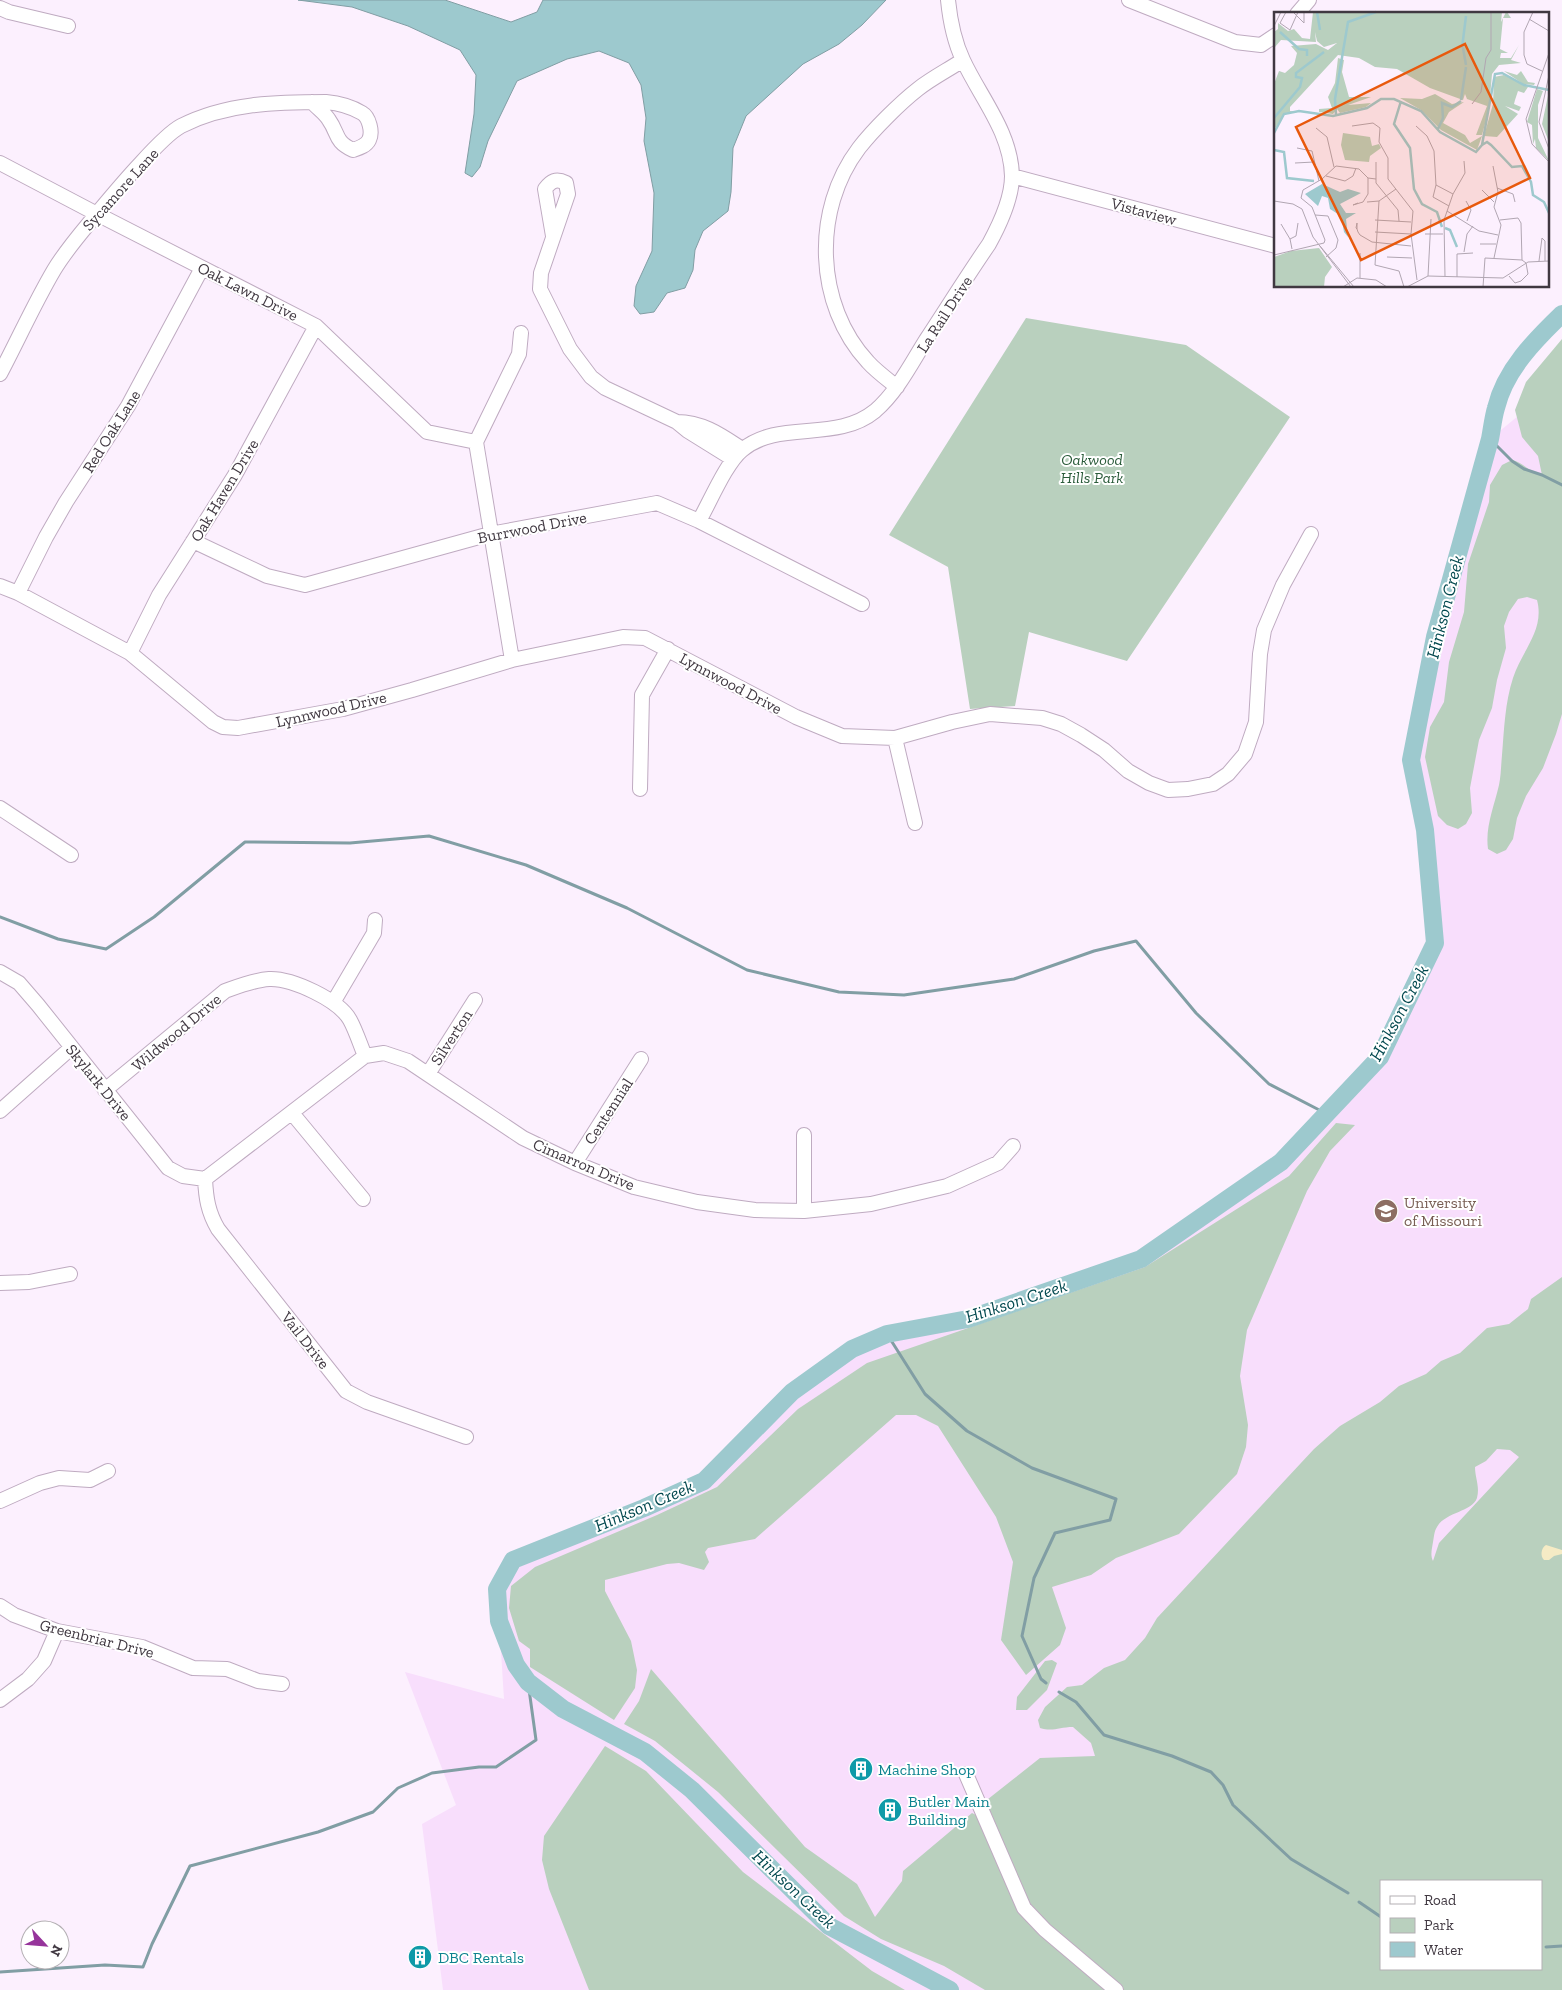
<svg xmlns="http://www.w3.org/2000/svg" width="1562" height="1990" viewBox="0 0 1562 1990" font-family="'Zilla Slab',serif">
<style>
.built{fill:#f8defc;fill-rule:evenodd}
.green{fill:#b9d0be;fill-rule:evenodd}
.sand{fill:#f5ebc5}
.water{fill:#9dc9ce;stroke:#819ea4}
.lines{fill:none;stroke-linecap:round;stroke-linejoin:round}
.stream{stroke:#819ea4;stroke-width:3}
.river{stroke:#9dc9ce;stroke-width:18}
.minor-casing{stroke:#bfabc1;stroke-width:16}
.minor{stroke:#fff;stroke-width:14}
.labels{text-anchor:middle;stroke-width:4;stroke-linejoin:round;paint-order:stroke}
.street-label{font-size:16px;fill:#403841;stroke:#fff}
.park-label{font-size:16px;font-style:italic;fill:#2a5b3a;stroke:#fff}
.education-label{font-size:16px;fill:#785e54;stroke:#fff;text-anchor:start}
.culture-label{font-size:16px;fill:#0d838f;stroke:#fff;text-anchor:start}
.water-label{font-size:18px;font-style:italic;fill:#03494f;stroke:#fff}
.inset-river{fill:none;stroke:#9dc9ce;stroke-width:2.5}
.inset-road{fill:none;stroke:#b1a6b2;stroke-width:1}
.view{fill:#e8590c;fill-opacity:0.15;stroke:#e8590c;stroke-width:2.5}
.inset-edge{fill:none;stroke:#403841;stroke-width:2.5}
</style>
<rect width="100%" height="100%" fill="#fcf0fe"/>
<path class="built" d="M1562,380v1610h-1119l-21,-166 34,-19 -51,-133 99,27 -7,-110 16,-29 131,-52 60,-27 88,-89 60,-43 35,-15 81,-15 173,-60 140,-97 99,-105 55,-114 -24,-183 24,-123 55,-198zM1381,1881h160v88h-160z"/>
<path class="green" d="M1026,318l160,27 104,72 -163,244 -98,-29 -14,74 -45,3 -22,-142 -59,-32z
M1562,339v375l-6,20 -13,34 -17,28 -9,22 -4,21 -7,11 -9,4 -9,-5c-3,-22 6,-42 11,-64 2,-9 2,-20 3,-30 2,-25 3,-53 11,-77 9,-28 32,-48 24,-78l-10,-3 -9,2 -9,13 -5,14 2,22 -9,32 -5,28 -13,32 -9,48 2,25 -6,11 -8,5 -11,-4 -9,-9 -13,-59 5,-30 14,-25 5,-40 15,-50 4,-48 21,-62 1,-17 12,-20 10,-5c13,3 18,14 30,15l-4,-19 -16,-19 -7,-27 11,-28z
M1336,1123l19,2 -25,26 -23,40 -60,139 -7,46 8,49 -2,22 -9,27 -58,60 -63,24 -25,17 -39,12 14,41 -6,17 -34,30 -25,-35 12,-78 -17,-45 -58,-91 -22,-11h-20l-141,124 -47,9 -3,4 4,10 -5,8 -25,-7 -12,1 -62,16v11l26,50 6,29 -2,18 -21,32 -84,-53v-18l-11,-8 -10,-33 2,-22 24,-19 122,-52 60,-28 81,-78 69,-46 278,-96 144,-91z
M1562,1277v713h-577l-41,-24 -63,-27 -37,-23 -126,-124 -63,-51 -31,-17 15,-23 12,-32 154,178 52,37 18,33 27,-36 1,-10 69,-58 4,2 2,-8 62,-49 55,-2 -4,-13 -18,-16c-14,0 -20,5 -33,1l-2,-8 7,-13 22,-20 15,-2 22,-17 21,-8 20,-22 12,-20 157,-169 26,-23 40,-24 19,-16 27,-12 15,-13 19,-8 27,-25 22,-4 19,-15 3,-10zM1497,1449l13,1 9,7 -80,86 -6,18c-3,-6 -1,-12 0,-19 1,-4 1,-11 4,-15 8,-15 35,-15 40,-29 3,-12 -2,-20 -2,-31l11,-6zM1381,1881h160v88h-160z
M1052,1660l5,3 -10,27 -20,20h-11l1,-13 28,-36z
M605,1746l41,25 97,101 129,99 33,19h-316l-40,-101 -7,-29 2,-24z"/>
<path class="sand" d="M1546,1545l16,5v4l-8,2 -5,4h-5c-4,-4 -3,-12 2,-15z"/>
<path class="water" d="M298,0h147l66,22 26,-10 6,-12h343l-24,25 -23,19 -36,20 -57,52 -13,32 -2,44 -3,19 -25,20 -8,19 -2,20 -8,18 -18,5 -13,19 -14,2 -6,-8 2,-20 16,-35 2,-58 -10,-52 2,-23 -5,-33 -12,-22 -30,-12 -32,8 -50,22 -29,60 -8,26 -8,10 -7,-4 9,-59 2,-39 -16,-25 -52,-24 -56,-19z"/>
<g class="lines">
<path class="stream" d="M1490,439l22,22 12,8 18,6 20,10
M0,917l58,22 48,10 48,-32 91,-75 105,1 79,-7 97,29 101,43 120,62 92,22 65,3 110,-16 80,-28 42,-10 60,72 73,71 58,30
M887,1334l38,60 42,37 65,37 84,31 -6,21 -55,13 -21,45 -12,58 19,43 5,4
M1059,1692l17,10 28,33 68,21 39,16 12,13 10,20 58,54 57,34
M1359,1902l22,15
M1546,1947l16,-1
M0,1972l105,-7 38,2 9,-23 38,-78 128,-34 55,-20 25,-24 34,-15 47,-6h17l40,-27 -8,-58"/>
<path class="river" d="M950,1990l-121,-64 -137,-136 -47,-38 -82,-43 -35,-27 -12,-17 -17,-44 -2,-32 16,-29 131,-52 60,-27 88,-89 60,-43 35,-15 81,-15 173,-60 140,-97 99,-105 55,-114 -10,-113 -14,-70 24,-123 55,-198c2,-10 3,-21 6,-31 9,-38 39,-68 66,-94"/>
<g class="minor-casing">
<path id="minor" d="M1129,0l106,42 26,3 15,-10
M0,8l9,4 59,14
M1297,14l12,-14
M0,163l97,51 219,112 111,106 49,10
M1012,176l264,70
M553,236l-8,-47c6,-8 11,-11 21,-6l2,11 -27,79 -1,16 30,60 21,28 14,11 72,34 11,9 45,28
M0,374c18,-34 34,-70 54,-104 12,-20 27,-37 41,-54 15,-18 29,-35 45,-52 10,-11 28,-31 41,-38 45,-23 96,-24 145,-24 11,1 26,5 36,11 7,4 11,19 7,27 -3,6 -10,8 -16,10 -19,-9 -14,-16 -24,-30 -4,-7 -12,-12 -17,-18
M897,387c-10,-8 -21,-16 -29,-25 -53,-57 -56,-152 -9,-214 14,-18 41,-45 59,-59 14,-11 30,-19 45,-29
M677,422c26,0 45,14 65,27
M699,521c11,-19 27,-58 43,-71 37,-31 94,-7 133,-39 22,-19 36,-47 51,-71 21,-32 41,-64 63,-96 11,-20 23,-45 23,-68 -1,-44 -32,-79 -49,-116 -9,-19 -13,-40 -15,-60
M193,541l74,35 38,9 185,-51 167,-31 42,18 163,83
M0,586l18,7 112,60 83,69 10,5 15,1 105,-19 69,-19 100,-30 111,-23 22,1 151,79 46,19 53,2 57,-16 38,-8 52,4 19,6 20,11 23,15 24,21 21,12 19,7 20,-1 25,-5 15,-10 17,-20 11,-32 4,-68 4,-24 19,-45 28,-51
M18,593l28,-56 20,-35 62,-96 74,-138
M130,653l29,-58 76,-120 81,-149
M512,660l-36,-218 43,-88 2,-21
M895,738l20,85
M640,789l2,-94 26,-46
M0,808l71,47
M0,972l19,11 19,22 130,163 15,8 22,3
M334,1001l40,-68 1,-13
M428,1074l47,-74
M105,1090l120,-99c14,-5 29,-11 44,-12 23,-1 70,21 81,41 6,11 10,24 15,36
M0,1111l71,-63
M292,1113l71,86
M575,1163l66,-104
M205,1179l160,-123 19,-3 24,8 115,77 52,25 59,24 63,15 58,8 49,1 67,-7 76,-18 51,-23 15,-17
M205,1179c1,19 3,33 13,50l128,162 21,11 99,35
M804,1211v-76
M0,1283l29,-1 41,-8
M0,1501l40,-18 19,-5 31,2 18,-9
M0,1606l14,9 43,16 85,16 51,21 34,1 31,12 24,3
M0,1700l28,-21 16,-18 13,-30
M966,1774l58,134 21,22 71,60"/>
</g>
<use href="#minor" class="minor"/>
</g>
<defs>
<g id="university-disc" transform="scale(1.25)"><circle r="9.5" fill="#8d6e63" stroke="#fff"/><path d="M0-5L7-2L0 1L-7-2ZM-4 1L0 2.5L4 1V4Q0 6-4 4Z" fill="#fff"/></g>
<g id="building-disc" transform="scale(1.25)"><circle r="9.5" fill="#0f9aa8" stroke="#fff"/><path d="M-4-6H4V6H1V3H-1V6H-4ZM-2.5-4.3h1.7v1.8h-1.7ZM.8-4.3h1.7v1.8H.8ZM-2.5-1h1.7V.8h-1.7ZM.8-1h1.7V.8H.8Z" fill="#fff"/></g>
</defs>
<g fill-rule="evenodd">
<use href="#university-disc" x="1386" y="1211"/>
<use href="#building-disc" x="861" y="1769"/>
<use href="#building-disc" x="890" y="1810"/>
<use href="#building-disc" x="420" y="1957"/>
</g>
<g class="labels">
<g class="street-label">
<text transform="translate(120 189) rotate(-48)" y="6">Sycamore Lane</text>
<text transform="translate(1144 211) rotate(15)" y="6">Vistaview</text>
<text transform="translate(248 291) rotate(27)" y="6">Oak Lawn Drive</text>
<text transform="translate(944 314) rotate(-57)" y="6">La Rail Drive</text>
<text transform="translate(111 431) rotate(-58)" y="6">Red Oak Lane</text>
<text transform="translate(224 490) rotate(-59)" y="6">Oak Haven Drive</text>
<text transform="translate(532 527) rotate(-11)" y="6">Burrwood Drive</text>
<text transform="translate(731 683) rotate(28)" y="6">Lynnwood Drive</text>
<text transform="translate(331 709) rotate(-13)" y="6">Lynnwood Drive</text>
<text transform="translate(176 1032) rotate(-40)" y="6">Wildwood Drive</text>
<text transform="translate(451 1037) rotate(-57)" y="6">Silverton</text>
<text transform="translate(99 1082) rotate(51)" y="6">Skylark Drive</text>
<text transform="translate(608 1111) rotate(-57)" y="6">Centennial</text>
<text transform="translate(584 1164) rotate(23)" y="6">Cimarron Drive</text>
<text transform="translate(306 1340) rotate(52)" y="6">Vail Drive</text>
<text transform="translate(97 1638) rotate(14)" y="6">Greenbriar Drive</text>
</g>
<g class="park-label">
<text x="1092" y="465">Oakwood<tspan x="1092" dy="18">Hills Park</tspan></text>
</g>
<g class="education-label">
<text x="1404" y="1208">University<tspan x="1404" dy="18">of Missouri</tspan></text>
</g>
<g class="culture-label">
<text x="878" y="1775">Machine Shop</text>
<text x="908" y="1807">Butler Main<tspan x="908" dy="18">Building</tspan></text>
<text x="438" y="1963">DBC Rentals</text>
</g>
<g class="water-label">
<text transform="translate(1445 607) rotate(-76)" y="6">Hinkson Creek</text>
<text transform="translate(1399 1013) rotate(-62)" y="6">Hinkson Creek</text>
<text transform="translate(1016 1301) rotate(-18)" y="6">Hinkson Creek</text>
<text transform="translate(644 1506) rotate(-23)" y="6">Hinkson Creek</text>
<text transform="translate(794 1889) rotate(43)" y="6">Hinkson Creek</text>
</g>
</g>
<g transform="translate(1274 12)">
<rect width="275" height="275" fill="#fcf0fe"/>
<path d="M39,0h189l-1,10 5,-10h1l4,6h-8l-3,31 8,4h-7l-1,5h11l8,-13 -8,15 10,3 -22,2 -7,9 -3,35 -7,26h-6l11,-29 -20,-7 -2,-5 -2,6 -33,-12 -33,-19 -22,-2 -16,-9 -21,-3 -48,52v4l8,1 -13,1 -11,17v-46l5,-13 6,2 9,-8 3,-12 -6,-7 25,-2 12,6 9,-7 -13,4 -7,-6 -2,-9 1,10 -35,-2 -6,7 -1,-15 4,-3v-6l10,8 6,-2 8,9 8,1zM64,46l6,2 -2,12 7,25h22l-23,8 23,-2 -5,4 -26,6 -3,-4 -4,5 -14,-2v-3l13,-1 -4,-11 7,-14zM230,59l13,4 4,-4 7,11 7,1 -1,2 -11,-1zM230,63l24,12 -4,6 -6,-2 -3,9 -1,4 7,3 -2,4 -14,-5 13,8 -21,23 -13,-1 9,-32 1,-27zM263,77l6,2 -5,14v33l11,23 -13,-13 -1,-9 -2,5 -1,-19 -5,-3zM275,79v51l-7,-18zM161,82l17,10 12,-2 -15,10 -6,11 22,12 5,8 12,-7 -5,14 -36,-20 -20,-20 -21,-12 22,1zM69,121l27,4 2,9 7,-2 2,4 -11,8 -1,6 -24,-2 -4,-15zM45,236l13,19 -7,10 -1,10h-50v-30l17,-6z" fill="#b9d0be"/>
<path d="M48,172l18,8 8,-3 13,4 -21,11 6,9h10l-10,6 2,18 -4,-5 -3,-16 -11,-7 -2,-11 -6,-2 -4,10 -13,-12z" fill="#9dc9ce"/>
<path class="inset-river" d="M43,0l3,18M6,20l19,17 8,1v6M188,36l4,-32M189,36l3,17M187,88l5,-33M127,89l-7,23 16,24 4,41 8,15 15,8 5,15M62,103l-1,-16 13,-77 28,-10M0,106l26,-31 2,-9 -6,-1v-4l28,-21M164,117l5,-11 -1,-15 10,4 9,-6M0,121l10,-19 15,-3 34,5 34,-8 14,-9h13l27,12 19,21 36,20 6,-7 13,-71 7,-1 22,12 25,5M208,133l5,-3 4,3 21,22 10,-1 9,16 2,13 11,7 5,11M0,138l10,2 3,26 27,3M171,216l5,2 7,17"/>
<path class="inset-road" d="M12,0l-6,11 10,7 8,-18M19,0l11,11v-11M259,0l-9,20v23l3,9 15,7M255,7l20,12M0,14l7,-14M275,41l-23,66 6,25 17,18M275,63l-10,47 10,27M198,92l9,-12 5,-34 5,-8v-38M78,114l21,-3 7,5 -1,14 9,16v21l25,32 -2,23 6,46M142,114l11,10 7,15 2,34M42,116l11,9 7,30M23,136l15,3 7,30M102,150v21l22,27 1,11M21,151l19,-1M219,154l5,26 -4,15 7,18 -7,33M52,164l19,5 8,-5 3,-8M162,173l-3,12 16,9M162,173l17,9M223,176l16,6 2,8M208,178l12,12M179,182l12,-21 -1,-12M0,189l19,3 9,5 11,28 38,50M105,189l-4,64 24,6 5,16M192,189l5,9 -4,11M93,190l12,-1 17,-12M84,191l-5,2 10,-3 5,-8v-16M173,199l32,20 19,4M41,203l13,1 10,24 -2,8 -10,9M244,206l3,5 1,37M101,208l36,2M226,208l18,-2M7,212l9,15 2,10M83,217v-6l-1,5 1,1 1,3 2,3 12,7 39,4M101,220l36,2M151,222h18M16,227l6,-3 2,-13M206,232h16M46,234l34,41M190,240l3,-18 6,-8M0,243l50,-12 1,-3 -13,-33 -11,-9 2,-8 19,-11 14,-13 23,3 9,9 8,1M113,245l25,1M265,249l3,-23 3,3v20M154,264l3,-57M235,264l6,7 6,-2 7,-7 -2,-11M171,265l-1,-57 9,-26M183,265v-23l16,-1M86,266v-25M69,275l14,-9 19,2 11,7M133,275l21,-11 75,2 25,-16 21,-1M209,275l2,-29 37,2 4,3"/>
<path class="view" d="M191,32l65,134 -169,82 -65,-133z"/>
<rect width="275" height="275" class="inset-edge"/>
</g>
<rect x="1380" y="1880" width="162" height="90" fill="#ffffff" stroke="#b3afb3"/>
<rect x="1390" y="1896" width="25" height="8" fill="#ffffff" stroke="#b3afb3"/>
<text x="1424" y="1905" font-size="15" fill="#403841">Road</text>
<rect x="1390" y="1918" width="25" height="15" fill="#b9d0be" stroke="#b3afb3"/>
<text x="1424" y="1930" font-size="15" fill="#403841">Park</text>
<rect x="1390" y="1942" width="25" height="15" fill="#9dc9ce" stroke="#b3afb3"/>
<text x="1424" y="1955" font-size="15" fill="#403841">Water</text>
<g transform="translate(45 1945) rotate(116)"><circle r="24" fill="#ffffff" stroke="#b3afb3"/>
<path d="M0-4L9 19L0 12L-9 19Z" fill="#96349b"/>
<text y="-8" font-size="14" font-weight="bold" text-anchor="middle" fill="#403841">N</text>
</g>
</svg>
